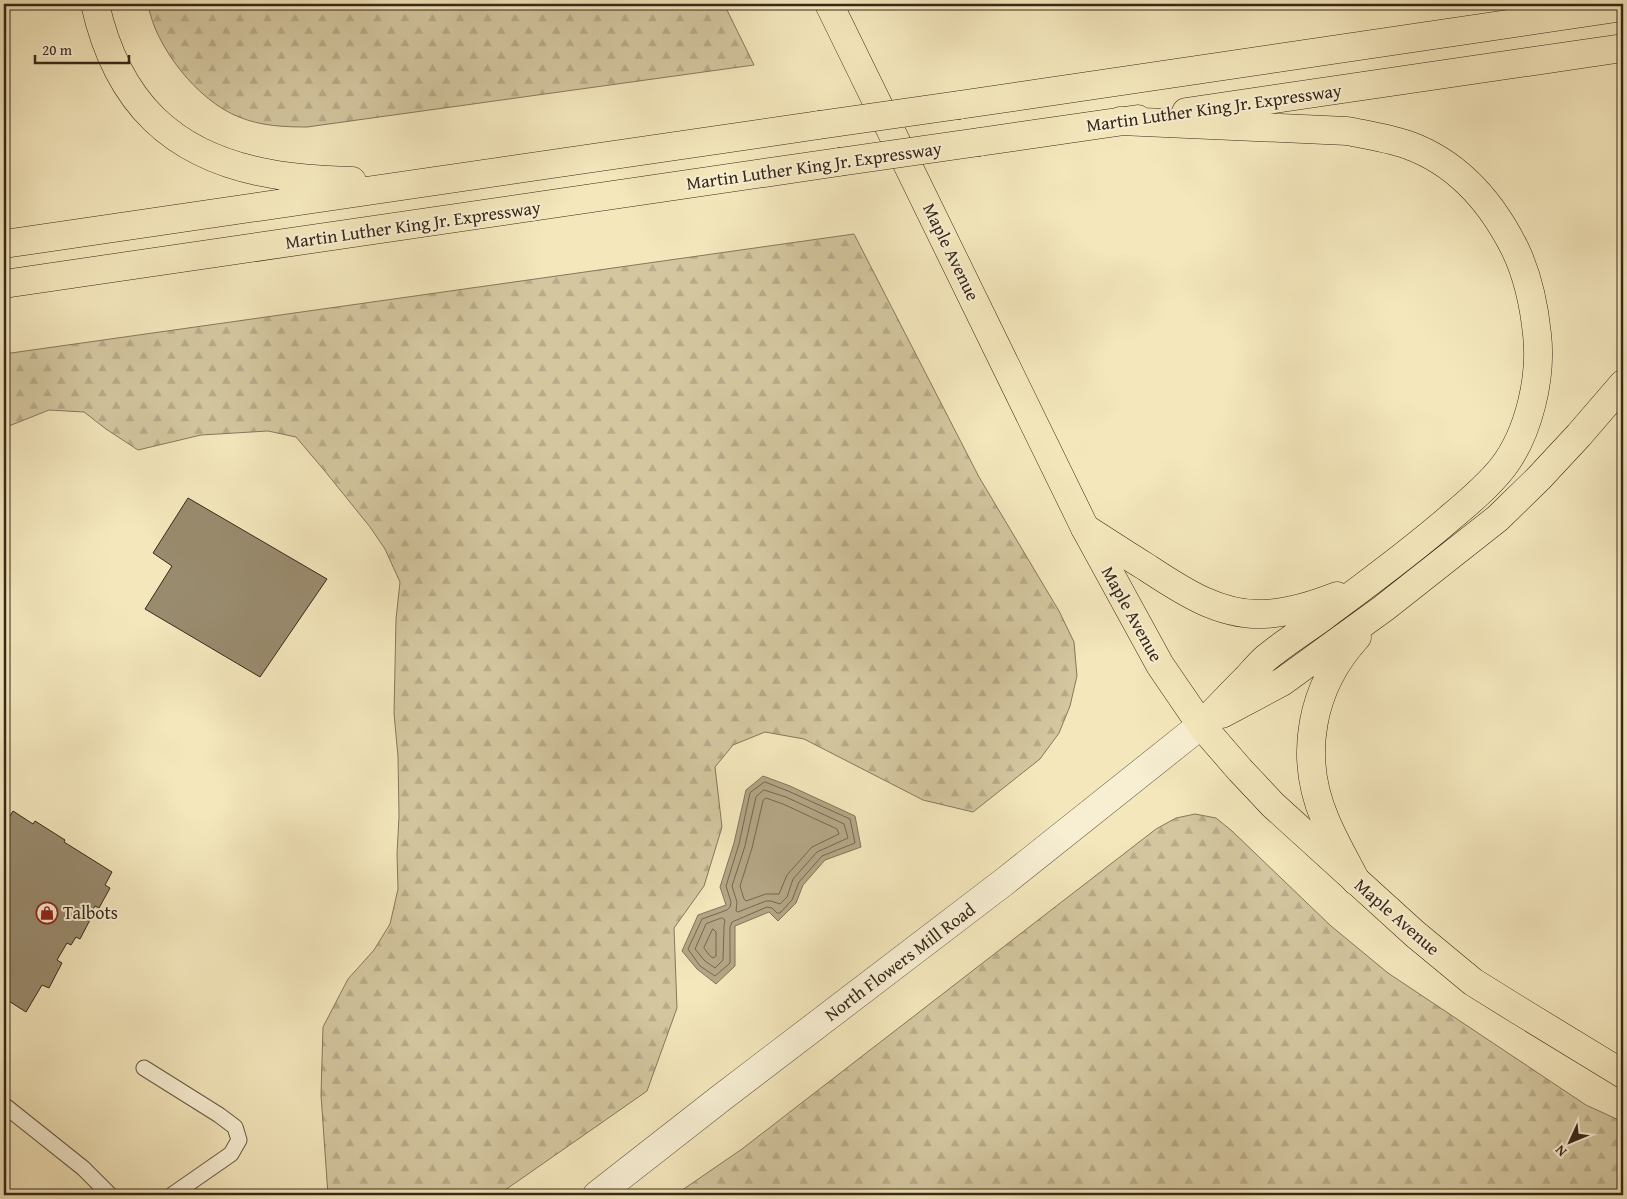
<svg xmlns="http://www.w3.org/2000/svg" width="1627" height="1199" viewBox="0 0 1627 1199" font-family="'Gentium Book Plus',serif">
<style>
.forest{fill:url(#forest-firs);stroke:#86785c}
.water{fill:#b4a685;stroke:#82745a}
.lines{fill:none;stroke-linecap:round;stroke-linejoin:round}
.shore{stroke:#76674f;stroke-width:1}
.building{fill:#998b6e;stroke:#372819}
.service-casing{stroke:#665842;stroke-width:17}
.tertiary-casing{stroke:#665842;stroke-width:29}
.primary-casing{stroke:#372819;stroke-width:29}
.motorway-casing{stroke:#372819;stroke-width:29}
.service{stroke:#f8efd3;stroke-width:15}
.tertiary{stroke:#f8efd3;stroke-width:28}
.primary{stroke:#f4e7bc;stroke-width:28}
.motorway{stroke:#f4e7bc;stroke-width:28}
.motorway-bridge-casing{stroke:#372819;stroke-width:29;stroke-linecap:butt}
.motorway-bridge{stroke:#f4e7bc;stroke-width:28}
.labels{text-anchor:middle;stroke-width:4;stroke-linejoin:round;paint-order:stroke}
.street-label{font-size:18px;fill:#372819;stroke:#f8efd3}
.poi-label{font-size:18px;fill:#372819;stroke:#f8efd3;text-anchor:start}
</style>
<defs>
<pattern id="forest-firs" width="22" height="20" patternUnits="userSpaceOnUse" patternTransform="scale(1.25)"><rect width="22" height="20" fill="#d4c7a0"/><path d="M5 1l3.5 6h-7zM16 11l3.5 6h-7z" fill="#b7ab89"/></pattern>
</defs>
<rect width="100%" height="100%" fill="#f4e7bc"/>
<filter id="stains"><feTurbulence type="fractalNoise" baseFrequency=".004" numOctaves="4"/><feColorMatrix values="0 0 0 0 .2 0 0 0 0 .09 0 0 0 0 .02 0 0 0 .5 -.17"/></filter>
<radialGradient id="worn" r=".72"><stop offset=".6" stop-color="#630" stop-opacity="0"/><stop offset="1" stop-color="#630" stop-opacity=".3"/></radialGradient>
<path class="forest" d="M148,4h576l30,61 -447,62c-23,0 -46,-1 -68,-10 -41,-16 -84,-70 -91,-113z
M854,234l125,243 80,134 15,31 3,34 -7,30 -11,27 -19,26 -67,53 -50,-12 -119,-61 -39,-7 -32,13 -18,22 7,60 -18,59 -30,42 3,80 -30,83 -149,104h-170l-7,-100 2,-68 25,-48 26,-29 16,-26 8,-35 -1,-35 2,-38 -1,-59 -4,-44 2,-94 4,-37 -15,-33 -15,-22 -46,-57 -28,-33 -28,-6 -67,4 -63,15 -32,-21 -22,-17 -35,-2 -45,18v-74z
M1195,814l21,4 16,13 99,95 57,47 198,132 37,17v73h-948l67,-46 414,-320 20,-11z"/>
<path class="water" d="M763,776l27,10 65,30 6,31 -36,13 -22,25 -7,18 -18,18 -9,-9 -34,14v40l-19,18 -19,-15 -15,-18 16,-36 28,-10 -6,-18 14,-44 12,-53z"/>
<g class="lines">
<path class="shore" d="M765,782l23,9 62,28 5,24 -33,13 -23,26 -7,18 -12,13h-3l-5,-5 -5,-1 -35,15 -2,5v36l-15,13 -15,-10 -12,-17 14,-30 25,-9 3,-3 1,-5 -5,-16 13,-42 11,-51z
M764,790l22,7 58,27 4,14 -31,14 -24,27 -6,18 -7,7 -9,-3h-5l-28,11 -2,-1 1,-9 -5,-16 13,-40 11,-49z
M766,798l17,6 54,25 2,5 -27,13 -25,28 -8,19h-13l-20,7 -2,-2 -4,-13 12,-38 11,-47z
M722,918l3,2 -1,6 -1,34 -8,8 -10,-7 -10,-12 11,-25z
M713,929l3,3v24l-3,2 -3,-2 -6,-8z"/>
</g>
<path class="building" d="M188,498l139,81 -67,98 -115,-68 27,-43 -19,-13z
M13,811l20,13 2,-3 30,19 -1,2 48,30 -7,13 5,3 -11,20 -4,-2 -7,12h3l-11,21 -4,-2 -5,8 -4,-2 -10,17 5,3 -13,25 -7,-3 -16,27 -22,-14v-172z"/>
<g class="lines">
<g class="service-casing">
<path id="service" d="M144,1068l75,47 16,12 4,13 -8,14 -59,41
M4,1105l79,63 27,27"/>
</g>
<g class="tertiary-casing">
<path id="tertiary" d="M597,1195l124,-97 283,-216 197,-157"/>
</g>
<g class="primary-casing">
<path id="primary" d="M829,4l256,524 75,137 41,60 39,45 33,35 142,129 58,48 45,28 105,64"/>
</g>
<g class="motorway-casing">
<path id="motorway" d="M95,4c22,98 77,153 177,170 27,5 53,6 80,7
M959,105l664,-98
M1186,112l437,-64
M1120,121l227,10c21,4 41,7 61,14 50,18 84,58 107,104 13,27 19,56 22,85 5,43 -8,99 -34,133 -15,19 -34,35 -52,50 -40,35 -84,67 -127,99 -19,14 -40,27 -58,42 -8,7 -14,15 -21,22 -15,15 -29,30 -44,45
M979,142l159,-23
M4,244l815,-119
M4,284l835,-122
M1085,528c20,13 40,26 61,39 35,23 73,49 118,47 25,-1 50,-9 73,-18
M1222,714l60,-32 102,-74 114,-90 41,-40 40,-43 44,-51
M1356,881c-10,-20 -22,-40 -31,-62 -27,-63 -14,-132 32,-182"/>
</g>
<use href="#service" class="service"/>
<use href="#tertiary" class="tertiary"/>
<use href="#primary" class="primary"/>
<use href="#motorway" class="motorway"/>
<g class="motorway-bridge-casing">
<path id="motorway-bridge" d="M819,125l140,-20
M839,162l140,-20"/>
</g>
<use href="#motorway-bridge" class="motorway-bridge"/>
</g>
<defs>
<g id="shop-ring" transform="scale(1.125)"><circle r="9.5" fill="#f8efd3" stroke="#8f2418" stroke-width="1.5"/><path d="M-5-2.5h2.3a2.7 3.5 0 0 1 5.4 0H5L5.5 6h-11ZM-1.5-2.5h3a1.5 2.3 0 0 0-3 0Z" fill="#8f2418"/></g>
</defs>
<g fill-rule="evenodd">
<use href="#shop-ring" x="47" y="913"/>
</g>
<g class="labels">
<g class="street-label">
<text transform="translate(1214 108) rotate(-8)" y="6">Martin Luther King Jr. Expressway</text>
<text transform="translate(814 166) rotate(-8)" y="6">Martin Luther King Jr. Expressway</text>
<text transform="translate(413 225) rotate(-8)" y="6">Martin Luther King Jr. Expressway</text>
<text transform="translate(951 252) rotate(64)" y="6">Maple Avenue</text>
<text transform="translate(1132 614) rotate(61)" y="6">Maple Avenue</text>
<text transform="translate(1397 917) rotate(41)" y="6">Maple Avenue</text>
<text transform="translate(900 962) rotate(-37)" y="6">North Flowers Mill Road</text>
</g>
<g class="poi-label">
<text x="63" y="919">Talbots</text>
</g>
</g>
<rect width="1627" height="1199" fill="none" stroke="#f4e7bc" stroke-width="20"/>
<rect x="5" y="5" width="1617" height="1189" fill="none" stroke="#372819" stroke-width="2.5"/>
<rect x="10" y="10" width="1607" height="1179" fill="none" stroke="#372819"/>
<g transform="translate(1570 1142) rotate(226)" stroke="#f8efd3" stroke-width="4" paint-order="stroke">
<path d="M0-4L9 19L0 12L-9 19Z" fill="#372819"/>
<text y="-8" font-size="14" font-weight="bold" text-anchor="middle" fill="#372819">N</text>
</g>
<path d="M35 55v8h94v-8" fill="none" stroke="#372819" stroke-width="2.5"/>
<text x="42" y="55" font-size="15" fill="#372819" stroke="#f8efd3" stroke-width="4" paint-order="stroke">20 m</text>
<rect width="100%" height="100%" filter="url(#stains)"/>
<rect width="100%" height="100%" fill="url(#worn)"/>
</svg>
